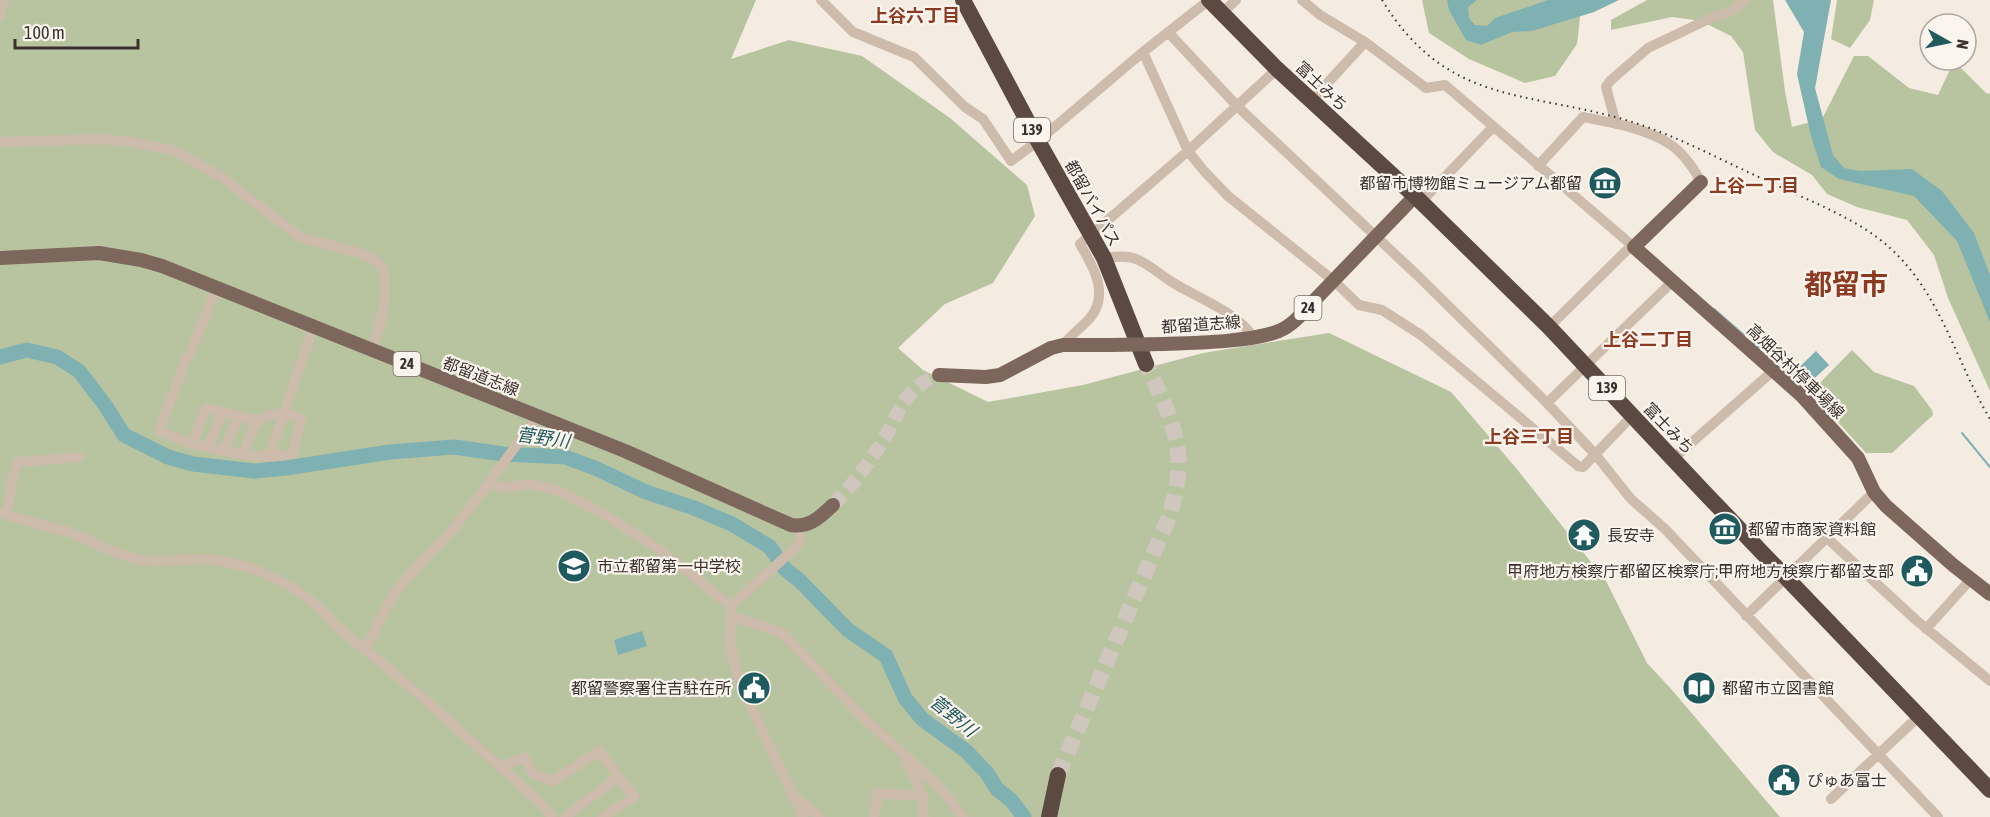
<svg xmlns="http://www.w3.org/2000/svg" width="1990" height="817" viewBox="0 0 1990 817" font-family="'Asap Condensed','Noto Sans JP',sans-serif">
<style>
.green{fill:#b8c4a0}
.water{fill:#7fb0b2}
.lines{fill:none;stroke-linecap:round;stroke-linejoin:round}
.stream{stroke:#7fb0b2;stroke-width:2}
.river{stroke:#7fb0b2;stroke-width:15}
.major-tunnel{stroke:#cfc6bd;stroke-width:14;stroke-dasharray:14 7;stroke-linecap:butt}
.highway-tunnel{stroke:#cfc6bd;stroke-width:16;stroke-dasharray:16 8;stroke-linecap:butt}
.minor{stroke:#cdbbac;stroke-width:10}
.major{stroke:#7d675c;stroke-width:14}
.highway{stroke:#5c4a42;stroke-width:16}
.rail{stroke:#3b302b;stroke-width:2;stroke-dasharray:1.5 4.5;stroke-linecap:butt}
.major-bridge{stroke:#7d675c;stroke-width:14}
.labels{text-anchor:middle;stroke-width:4.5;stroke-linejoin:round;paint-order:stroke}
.shield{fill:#fbf5ee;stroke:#756b66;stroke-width:1.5}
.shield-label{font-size:15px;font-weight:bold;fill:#3b302b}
.street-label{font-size:16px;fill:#3b302b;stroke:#fbf5ee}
.poi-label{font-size:16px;fill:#3b302b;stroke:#fbf5ee;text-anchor:start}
.neighbourhood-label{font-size:18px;font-weight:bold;fill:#8c3b22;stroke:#fbf5ee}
.water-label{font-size:18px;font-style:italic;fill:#1f5a5e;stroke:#fbf5ee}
.town-label{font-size:28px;font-weight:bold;fill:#8c3b22;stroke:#fbf5ee}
</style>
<rect width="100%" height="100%" fill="#f4ebe1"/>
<path class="green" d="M0,0h756l-25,59 58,-19 73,16 88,62 77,67 8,31 -42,67 -48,21 -47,44 25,22 65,32 95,-17 120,-32 126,-20 122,59 65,76 90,113 41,82 25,27 108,127h-1780z
M1422,0h160l-5,44 -22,32 -30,7 -56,-24 -40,-26z
M1647,0h126l12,91 7,36 30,-8 32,-63h14l41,32 29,7 16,-34 32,32 4,1v297l-42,-93 -14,-43 -27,-35 -50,-13 -30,-13 -15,-19 -39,-23 -18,-22 -12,-78 -12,-16 -30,-15 -29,-4 -61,13v-10z
M1837,0h37l-4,20 -20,28 -19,-9z
M1852,350l22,22 40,14 18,24 1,5 -41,38h-26l-55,-61z"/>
<path class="water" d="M1447,0h30l-9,7 1,11 6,7 12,1 8,-8 53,-18h71l-25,12 -62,19 -20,1 -31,13 -15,-5 -17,-30z
M1785,0h46l-16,88 18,67 11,13 16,3 52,-2 30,22 32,42 16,42v47l-33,-81 -43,-45 -75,-17 -18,-12 -10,-31 -14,-62 7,-42z
M1816,351l13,14 -24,22 -12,-14z
M642,631l5,15 -29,9 -4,-15z"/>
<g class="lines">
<path class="stream" d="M1714,309l30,26
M1751,341l9,8
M1962,433l28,34"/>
<path class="river" d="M0,357l27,-7 30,7 22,14 26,34 19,30 44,22 25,7 61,7 32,-3 104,-16 64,-5 49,7 62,3 30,11 51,24 48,16 38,16 38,23 15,22 14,11 49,50 38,26 19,42 17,21 44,32 21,22 10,16 14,11 13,17"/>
<path class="major-tunnel" d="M833,505c18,-18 32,-37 46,-58 20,-30 22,-59 60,-72"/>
<path class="highway-tunnel" d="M1058,775l112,-260c3,-13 7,-27 8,-41 4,-39 -16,-76 -32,-110"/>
<path class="minor" d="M821,0l32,32 61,25 51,50 18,12 28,42 27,-20 105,-89 66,-52
M1302,0l18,15 45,27 61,46 19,-3 189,162 -7,3 -78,77
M1222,13l14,-13
M0,16l3,-16
M1168,32l69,74 180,169 130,128 48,51 36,45 34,30 273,288
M1143,52l45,99 16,20 24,25 106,85 25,24 23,5 39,25 157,131 5,1 49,-51
M1311,101l54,-59
M1616,124l-10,-37 4,-6 38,-33 65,-31 17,-5 16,-12
M0,142l101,-3 30,3 41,8 48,26 80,61 63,17 13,7 6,6 2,6 1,22 -4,26 -9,30
M1538,166l45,-49c26,5 62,11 85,26 15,9 25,24 33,39
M1421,202l72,-75
M1104,258c11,-1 22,-3 32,1 10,3 26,17 36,23 25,16 64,29 81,55
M1063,345c8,-10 19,-18 27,-27 20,-24 3,-52 -10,-74l108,-93 89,-82
M1547,403l126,-122
M192,443l14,-35 53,13c11,-9 29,-10 42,-2l-8,35c-33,6 -63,-1 -96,-9 -13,-4 -25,-9 -38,-14l27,-72 2,-1 29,-70
M208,447l14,-35
M223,451l16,-35
M243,455l13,-35
M269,457l44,-130
M1674,458l99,-87
M490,482l10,5h8l23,-3 30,8 46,24 50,32 74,58
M0,512c24,10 50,13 74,22 23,9 43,22 68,26 19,4 39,-2 59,-1 50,2 104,28 135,67l70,57 137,122 9,12
M7,514l7,-43 4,-9 61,-5
M801,527l-1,14 -5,7 -64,58 -1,38 9,37 64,136
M1827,538l89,82 74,61
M731,616l51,17 80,83 79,73 22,28
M1746,616l128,-124
M1926,629l45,-50
M365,649c10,-19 19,-39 31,-57 17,-24 40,-43 59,-65 29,-36 55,-74 83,-111
M906,761l17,35 1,21
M501,767l23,-10 9,17 20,7 46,-30 35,46 -31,20
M795,799l5,2 20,16
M1831,799l88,-83
M565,817l53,-40
M874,817l4,-24 45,3"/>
<path class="major" d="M1701,182l-67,65 168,149 56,62 16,34 12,14 67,59 37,29
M0,258l99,-5 42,7 21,6 463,185 166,74c19,3 29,-8 42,-20
M1163,344c31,-1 88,-2 116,-13 12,-5 21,-15 29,-24l107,-111
M939,375l47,2 14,-2 51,-27 12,-3h48"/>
<path class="highway" d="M963,0l75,141 66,117 42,106
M1209,0l68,69 138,127 134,131 155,165 286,298
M1049,817l9,-42"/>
<path class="rail" d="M1382,0c65,106 144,90 247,121 46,14 90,38 134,58 41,20 93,38 127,69 51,46 66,114 100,171"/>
<path class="major-bridge" d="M1111,345l52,-1"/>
</g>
<defs>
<g id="museum-disc" transform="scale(1.725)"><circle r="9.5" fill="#1f5a5e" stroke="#fbf5ee"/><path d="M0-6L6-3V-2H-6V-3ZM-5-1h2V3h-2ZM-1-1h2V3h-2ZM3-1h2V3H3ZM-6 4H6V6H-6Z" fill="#fff"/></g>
<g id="temple-disc" transform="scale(1.725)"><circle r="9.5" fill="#1f5a5e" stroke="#fbf5ee"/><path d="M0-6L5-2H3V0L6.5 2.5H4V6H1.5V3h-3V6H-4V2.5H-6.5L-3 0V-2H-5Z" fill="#fff"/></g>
<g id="school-disc" transform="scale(1.725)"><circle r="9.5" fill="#1f5a5e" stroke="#fbf5ee"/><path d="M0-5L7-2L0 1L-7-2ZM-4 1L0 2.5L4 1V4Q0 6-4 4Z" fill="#fff"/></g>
<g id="civic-disc" transform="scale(1.725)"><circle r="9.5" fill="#1f5a5e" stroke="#fbf5ee"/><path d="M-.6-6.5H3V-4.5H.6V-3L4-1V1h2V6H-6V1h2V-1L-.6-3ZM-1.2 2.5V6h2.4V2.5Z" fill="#fff"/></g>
<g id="library-disc" transform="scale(1.725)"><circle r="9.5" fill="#1f5a5e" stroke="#fbf5ee"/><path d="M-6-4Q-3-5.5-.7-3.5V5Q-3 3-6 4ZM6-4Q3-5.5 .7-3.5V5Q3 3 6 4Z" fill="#fff"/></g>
</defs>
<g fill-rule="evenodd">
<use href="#museum-disc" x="1605" y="183"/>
<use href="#museum-disc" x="1725" y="529"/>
<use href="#temple-disc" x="1584" y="535"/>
<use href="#school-disc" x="574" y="566"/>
<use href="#civic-disc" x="1917" y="571"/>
<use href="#civic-disc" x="754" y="688"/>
<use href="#library-disc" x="1699" y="688"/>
<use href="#civic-disc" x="1784" y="780"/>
</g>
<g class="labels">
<g class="shield">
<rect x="1014" y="118" width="36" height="24" rx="4.5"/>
<rect x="1294.5" y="296" width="27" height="24" rx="4.5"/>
<rect x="393.5" y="352" width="27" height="24" rx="4.5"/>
<rect x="1589" y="376" width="36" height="24" rx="4.5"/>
</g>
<g class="shield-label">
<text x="1032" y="135">139</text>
<text x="1308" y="313">24</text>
<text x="407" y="369">24</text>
<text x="1607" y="393">139</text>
</g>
<g class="street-label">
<text transform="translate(1322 86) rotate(43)" y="6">富士みち</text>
<text transform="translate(1093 203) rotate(61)" y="6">都留バイパス</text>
<text transform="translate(1201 324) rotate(-4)" y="6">都留道志線</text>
<text transform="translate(1796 371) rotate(44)" y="6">高畑谷村停車場線</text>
<text transform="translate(481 376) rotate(21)" y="6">都留道志線</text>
<text transform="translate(1669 428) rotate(46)" y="6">富士みち</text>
</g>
<g class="poi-label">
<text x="1582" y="189" text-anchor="end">都留市博物館ミュージアム都留</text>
<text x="1748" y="535">都留市商家資料館</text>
<text x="1607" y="541">長安寺</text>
<text x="597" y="572">市立都留第一中学校</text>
<text x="1894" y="577" text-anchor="end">甲府地方検察庁都留区検察庁;甲府地方検察庁都留支部</text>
<text x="731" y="694" text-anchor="end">都留警察署住吉駐在所</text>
<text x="1722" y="694">都留市立図書館</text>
<text x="1807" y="786">ぴゅあ富士</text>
</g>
<g class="neighbourhood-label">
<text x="915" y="22">上谷六丁目</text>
<text x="1754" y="192">上谷一丁目</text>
<text x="1648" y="346">上谷二丁目</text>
<text x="1529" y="443">上谷三丁目</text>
</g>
<g class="water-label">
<text transform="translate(543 438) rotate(8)" y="6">菅野川</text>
<text transform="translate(953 716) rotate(39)" y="6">菅野川</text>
</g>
<g class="town-label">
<text x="1846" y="294">都留市</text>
</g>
</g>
<g transform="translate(1948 42) rotate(99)"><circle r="28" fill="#fbf5ee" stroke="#aea6a0" stroke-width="1.5"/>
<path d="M0-4.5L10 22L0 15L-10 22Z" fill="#1f5a5e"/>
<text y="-9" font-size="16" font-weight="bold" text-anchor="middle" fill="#3b302b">N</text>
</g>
<path d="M15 39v9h123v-9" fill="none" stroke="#3b302b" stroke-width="3"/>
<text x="24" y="39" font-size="18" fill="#3b302b" stroke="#fbf5ee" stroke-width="4.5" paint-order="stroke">100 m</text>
</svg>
